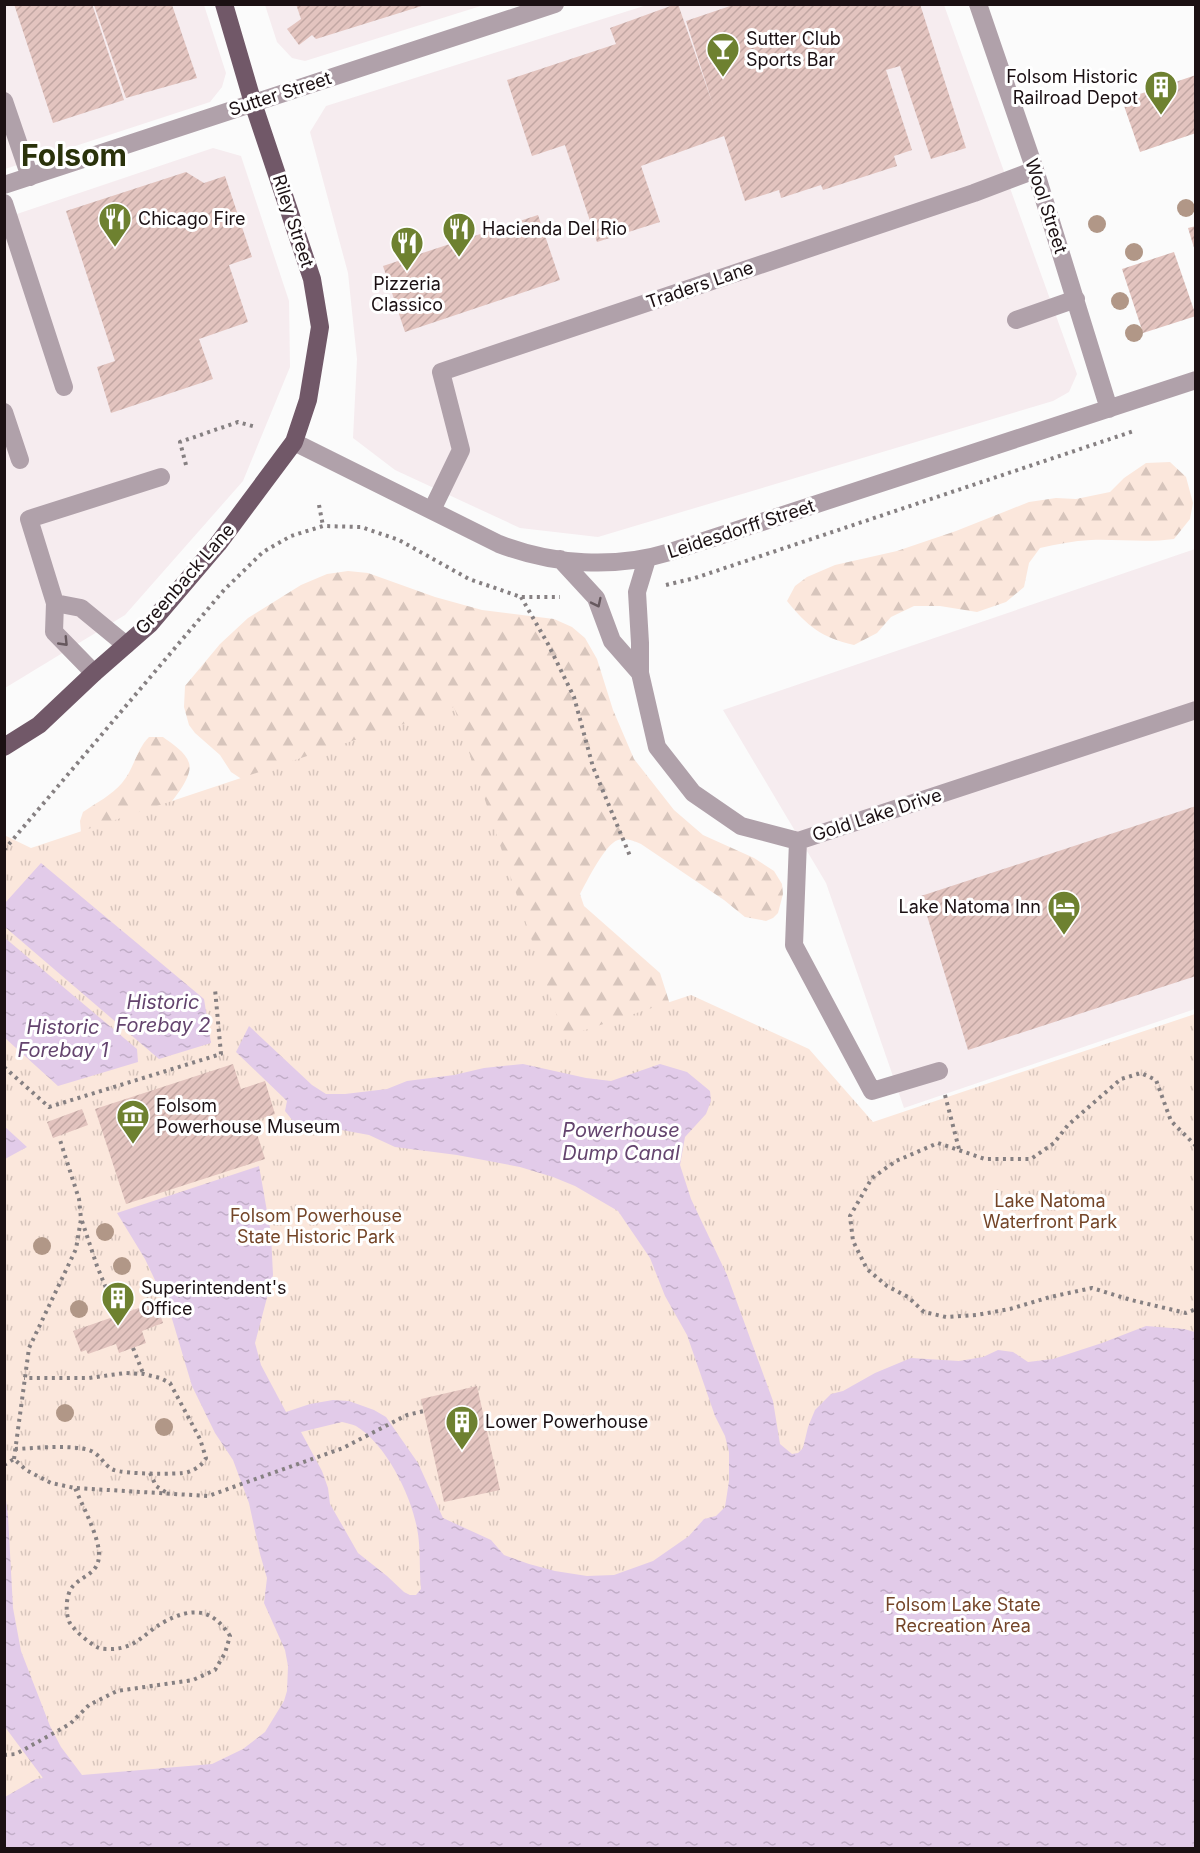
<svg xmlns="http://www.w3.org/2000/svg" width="1200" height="1853" viewBox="0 0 1200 1853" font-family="Inter,sans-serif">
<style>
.built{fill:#f6ecef}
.forest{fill:url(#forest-firs)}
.park{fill:url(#park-tufts)}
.water{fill:url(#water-ripples);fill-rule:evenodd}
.building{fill:url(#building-hatch)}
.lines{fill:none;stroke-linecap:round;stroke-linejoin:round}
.path{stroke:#868082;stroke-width:4;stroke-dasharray:3 4.5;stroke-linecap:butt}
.minor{stroke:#b0a1aa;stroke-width:18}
.major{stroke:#715868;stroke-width:18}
.tree{fill:#b19787}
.oneway{stroke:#66585e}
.labels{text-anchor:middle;stroke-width:6;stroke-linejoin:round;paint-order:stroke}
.poi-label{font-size:18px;fill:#1b1013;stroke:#fff;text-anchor:start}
.street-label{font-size:18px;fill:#1b1013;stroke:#fff}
.park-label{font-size:18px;fill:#744528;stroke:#fff}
.water-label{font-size:20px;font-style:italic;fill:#64446e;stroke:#fff}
.town-label{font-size:30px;font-weight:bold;fill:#2a320b;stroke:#fff}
</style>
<defs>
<pattern id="forest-firs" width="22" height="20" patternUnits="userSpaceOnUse" patternTransform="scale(1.5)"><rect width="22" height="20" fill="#fbe7dc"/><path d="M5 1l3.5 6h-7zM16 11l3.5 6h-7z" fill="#d7c5bc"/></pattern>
<pattern id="park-tufts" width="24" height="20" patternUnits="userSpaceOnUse" patternTransform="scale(1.5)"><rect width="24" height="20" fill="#fbe7dc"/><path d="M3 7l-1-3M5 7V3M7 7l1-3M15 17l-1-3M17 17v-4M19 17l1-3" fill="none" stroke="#d7c5bc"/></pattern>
<pattern id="water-ripples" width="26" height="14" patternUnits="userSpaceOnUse" patternTransform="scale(1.5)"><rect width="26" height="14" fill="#e2cbe9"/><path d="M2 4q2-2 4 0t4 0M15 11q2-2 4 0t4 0" fill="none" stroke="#c1adc7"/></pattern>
<pattern id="building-hatch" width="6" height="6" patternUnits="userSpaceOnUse" patternTransform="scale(1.5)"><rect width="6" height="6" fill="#e3c4bf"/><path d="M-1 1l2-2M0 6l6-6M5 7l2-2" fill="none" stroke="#c2a7a3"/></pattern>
</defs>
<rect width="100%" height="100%" fill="#fbfbfb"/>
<path class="built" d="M4,5h200l22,68 -4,14 -12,15 -205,67z
M265,5h219l-179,56 -13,-3 -15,-16z
M647,5h297l133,369 -8,18 -16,9 -455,136 -78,-9 -125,-58 -42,-32 4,-79 -9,-86 -38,-141 16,-26z
M213,148l28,8 48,145 1,66 -47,114 -118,134 -120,73v-470z
M1195,549v460l-291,99 -78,-225 -103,-173z"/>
<path class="forest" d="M1170,462l16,15 7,26 -3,16 -16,20c-28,4 -55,0 -83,1 -18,1 -34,4 -51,8l-11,15 -5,24 -18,15 -29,10 -37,-6h-26l-23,11 -14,16 -23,12c-33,-8 -46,-18 -67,-44l8,-15 12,-9 28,-12 62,-14 59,-20 73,-29 27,-4 20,1 34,-7 14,-14 22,-15z
M348,571l20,2 67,24 47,13 72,9 18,8 13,11 12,21 16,51 21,49 40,51 29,25 51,23 20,13 8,13 1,10 -5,19 -5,5 -7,3 -21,-4 -21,-17 -83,-56c-7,-3 -15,-7 -23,-4 -13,4 -31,41 -38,54l4,12 76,67 14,44 521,305 -1113,-477 -2,-24 3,-9c13,-9 29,-17 39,-29 12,-14 14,-33 27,-46h14c8,6 23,15 26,26 5,15 -21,42 -29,54l106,-22 -35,-23 -11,-17 -25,-22 -6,-8 -5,-18 1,-21 35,-42 28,-26 53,-33 26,-11z"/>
<path class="park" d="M454,707l110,330 127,-42 118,54 64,73 322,-108v834h-1190l-1,-1013 27,13z"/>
<path class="water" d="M41,863l163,136 7,44 -52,16 -154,-132v-24z
M5,938l132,111 1,13 -80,24 -53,-48z
M249,1026l63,59 14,9h19l42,-5 20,-8 47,-6 30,-7 39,-4 63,14 25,3 49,-17 27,8 23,19 1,10 -5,13 -21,23 -5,28 11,34 36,76 46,126 7,43 12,10 6,-1 5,-5 5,-21 7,-17 16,-16 12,-3 32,-18 36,-15 48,3 24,-4 15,-7 15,2 15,10 25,-3 49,-16 44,-17 38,3 11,3v516h-1190v-51l31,-18 7,-1 -38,-51v-234l3,23 5,92 8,43 29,75 11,21 21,28 130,-11 31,-15 22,-17 19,-31 3,-10 1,-25 -3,-16 -21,-47 3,-25 -7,-24 -11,-51 -16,-43 -18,-27 -23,-47 -22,-74 -25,-53 -28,-46 142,-47 12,68 2,41 -18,68 6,22 25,47 24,-8 23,-4 16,1 25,9 12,7 32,46 25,55 48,22 13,15 25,9 26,7 32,5 27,-1 39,-14 36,-25 15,-17 12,-3 9,-9 4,-26v-29l-4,-16 -10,-20 -28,-81 -22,-39 -15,-38 -32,-47 -43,-25 -22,-9 -33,-10 -63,-12 -62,-8 -26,-12 -76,-14 -8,-10 2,-10 -51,-49zM342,1422c4,1 10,2 14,4 30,18 55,69 61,102 4,20 2,41 4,61l-5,6h-6l-6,-3 -17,-16 -29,-23 -28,-49 -2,-16 -6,-17 -21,-39z
M4,1126l23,21 -22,12h-1z"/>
<path class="building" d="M14,4h78l32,96 -71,23z
M296,4h129v1l-109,34 -4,-4 -13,10 -12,-16 14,-10z
M676,4h2l35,101 -27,-84 50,-17h184l46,144 -35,11 -31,-93 -14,4 26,80 -18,6 3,10 -74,24 -2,-5 -40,13 -2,-8 -34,11 -21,-65 -83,30 19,56 -63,20 -32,-97 -33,11 -25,-76 109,-36 -6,-16z
M94,5h78l25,73 -71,20z
M1196,75v58l-56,19 -18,-52z
M186,172l18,11 21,-7 27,81 -23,8 19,57 -49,17 14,40 -102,34 -14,-46 18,-6 -49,-150z
M538,215l22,65 -155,52 -22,-66z
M1196,226v25h-1l-7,-23z
M1174,252l22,64 -53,17 -21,-64z
M1196,806v170l-228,74 -47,-154z
M233,1064l8,25 24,-8 10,33 -22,7 12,38 -139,45 -31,-95z
M82,1109l6,16 -35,13 -6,-16z
M156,1302l7,21 -21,8 4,12 -27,10 -3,-9 -28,10 -2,-4 -5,2 -8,-21z
M477,1386l23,104 -56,12 -23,-103z"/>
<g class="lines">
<path class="path" d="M186,465l-6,-23 58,-20 18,5
M319,505l4,21
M666,585l29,-7 439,-147
M521,597l27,47 26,53 19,70 37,89
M4,850l220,-260 39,-38 28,-16 32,-10 38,1 38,13 70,39 52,18h39
M4,1067l45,40 172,-53 -6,-65
M945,1095l14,54
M1196,1146l-25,-25 -15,-41 -15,-7 -20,6 -53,46 -14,18 -23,16h-46l-47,-16 -42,18 -24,17 -22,38 3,25 14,28 20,17 21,11 16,15 22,5 30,-2 34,-6 40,-12 42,-9 39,12 55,13 10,-4
M82,1221l15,45 20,49
M133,1348l10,25
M15,1449c23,-1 48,-4 70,0 16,3 18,17 29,21 10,4 64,5 74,2 9,-3 14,-7 18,-14l-6,-19 -30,-56 -10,-5 -16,-4 -19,-1 -36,5h-65
M14,1459l15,-111 47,-99 5,-30 -2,-20 -19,-59
M4,1465l10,-6 12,11 25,13 24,5 133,8 135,-48 64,-33 17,-4
M150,1473l6,13 11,7
M4,1755l12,-1 54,-30 19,-19 28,-14 76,-11 22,-10 10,-17 5,-17c-18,-28 -38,-29 -66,-14 -20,11 -27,26 -52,27 -4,0 -10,0 -13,-1 -8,-3 -28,-20 -30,-27 -4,-10 -3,-27 4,-35 10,-11 25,-12 26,-30 1,-18 -17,-51 -24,-68"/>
<path class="minor" d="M978,4l57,166 74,239
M4,101l26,76
M4,185l551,-181
M4,203l60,184
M1016,320l60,-21
M4,412l16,48
M294,442l205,102c55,21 115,25 171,8l526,-172
M432,510l29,-60 -20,-78 533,-179 61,-23
M560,559l36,39 16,43 28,32
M647,559l-10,33 3,51v30l17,74 36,46 48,33 57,15 398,-131
M55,603l26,5 45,37
M94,673l-40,-41 1,-29 -26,-84 132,-42
M798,841l-4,104 78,146 67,-20"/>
<path class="major" d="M4,747l35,-22 55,-52 56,-49 68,-80 76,-102 14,-42 12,-73 -8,-48 -59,-176 -29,-99"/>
</g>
<g class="tree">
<circle cx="1186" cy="208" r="9"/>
<circle cx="1097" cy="224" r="9"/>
<circle cx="1134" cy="252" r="9"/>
<circle cx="1120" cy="301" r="9"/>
<circle cx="1134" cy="333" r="9"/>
<circle cx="105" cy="1232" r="9"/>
<circle cx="42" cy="1246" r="9"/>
<circle cx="122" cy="1266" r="9"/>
<circle cx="79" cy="1309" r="9"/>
<circle cx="65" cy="1413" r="9"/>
<circle cx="164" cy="1427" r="9"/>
</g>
<defs><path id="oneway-chevron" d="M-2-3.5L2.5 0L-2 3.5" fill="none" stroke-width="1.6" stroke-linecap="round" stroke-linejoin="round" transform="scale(1.5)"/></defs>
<g class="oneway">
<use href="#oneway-chevron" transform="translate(597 603) rotate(64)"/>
<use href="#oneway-chevron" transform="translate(64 642) rotate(46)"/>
</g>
<defs>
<g id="bar-pin" transform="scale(1.725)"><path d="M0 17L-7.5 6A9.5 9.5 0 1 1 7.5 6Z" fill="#6e8130" stroke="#fff"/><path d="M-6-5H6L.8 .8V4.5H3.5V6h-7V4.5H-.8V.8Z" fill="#fff"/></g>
<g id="building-pin" transform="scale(1.725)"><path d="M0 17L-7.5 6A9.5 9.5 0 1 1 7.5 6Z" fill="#6e8130" stroke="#fff"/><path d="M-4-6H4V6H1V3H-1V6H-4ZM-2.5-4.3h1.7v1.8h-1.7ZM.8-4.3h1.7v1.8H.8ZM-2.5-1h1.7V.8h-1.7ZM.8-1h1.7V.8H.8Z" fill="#fff"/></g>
<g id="restaurant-pin" transform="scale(1.725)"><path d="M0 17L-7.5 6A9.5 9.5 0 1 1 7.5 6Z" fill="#6e8130" stroke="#fff"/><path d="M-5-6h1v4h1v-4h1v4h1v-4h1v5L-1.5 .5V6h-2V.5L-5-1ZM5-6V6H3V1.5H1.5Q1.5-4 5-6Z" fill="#fff"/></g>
<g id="hotel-pin" transform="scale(1.725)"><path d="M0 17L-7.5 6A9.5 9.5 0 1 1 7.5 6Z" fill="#6e8130" stroke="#fff"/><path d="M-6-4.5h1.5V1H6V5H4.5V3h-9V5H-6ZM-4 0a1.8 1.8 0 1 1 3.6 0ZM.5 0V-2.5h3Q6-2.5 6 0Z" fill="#fff"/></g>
<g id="museum-pin" transform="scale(1.725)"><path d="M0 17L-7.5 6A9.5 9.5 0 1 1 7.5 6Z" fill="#6e8130" stroke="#fff"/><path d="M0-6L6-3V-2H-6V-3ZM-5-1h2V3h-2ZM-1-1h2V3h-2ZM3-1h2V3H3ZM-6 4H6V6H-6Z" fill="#fff"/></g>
</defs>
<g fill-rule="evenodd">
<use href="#bar-pin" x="723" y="49"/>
<use href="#building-pin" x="1161" y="87"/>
<use href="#restaurant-pin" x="115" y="219"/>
<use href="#restaurant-pin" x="459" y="229"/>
<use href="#restaurant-pin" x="407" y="243"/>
<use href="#hotel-pin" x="1064" y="907"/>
<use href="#museum-pin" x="133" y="1116"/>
<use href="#building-pin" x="118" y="1298"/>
<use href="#building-pin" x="462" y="1422"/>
</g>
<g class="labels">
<g class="poi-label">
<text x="746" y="45">Sutter Club<tspan x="746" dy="21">Sports Bar</tspan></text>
<text x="1138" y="83" text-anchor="end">Folsom Historic<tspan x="1138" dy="21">Railroad Depot</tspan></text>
<text x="138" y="225">Chicago Fire</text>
<text x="482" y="235">Hacienda Del Rio</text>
<text x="407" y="290" text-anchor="middle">Pizzeria<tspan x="407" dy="21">Classico</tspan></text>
<text x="1041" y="913" text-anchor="end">Lake Natoma Inn</text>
<text x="156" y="1112">Folsom<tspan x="156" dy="21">Powerhouse Museum</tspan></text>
<text x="141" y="1294">Superintendent's<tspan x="141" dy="21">Office</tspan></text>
<text x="485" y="1428">Lower Powerhouse</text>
</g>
<g class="street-label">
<text transform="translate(280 94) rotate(-18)" y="6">Sutter Street</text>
<text transform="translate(1046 206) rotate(72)" y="6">Wool Street</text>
<text transform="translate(293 221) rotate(72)" y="6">Riley Street</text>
<text transform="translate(700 285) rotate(-19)" y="6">Traders Lane</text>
<text transform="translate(741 529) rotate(-18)" y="6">Leidesdorff Street</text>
<text transform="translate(185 579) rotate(-49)" y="6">Greenback Lane</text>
<text transform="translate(877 815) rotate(-18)" y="6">Gold Lake Drive</text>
</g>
<g class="park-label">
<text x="1050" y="1207">Lake Natoma<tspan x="1050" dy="21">Waterfront Park</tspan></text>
<text x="316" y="1222">Folsom Powerhouse<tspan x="316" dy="21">State Historic Park</tspan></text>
<text x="963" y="1611">Folsom Lake State<tspan x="963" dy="21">Recreation Area</tspan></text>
</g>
<g class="water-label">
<text x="163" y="1009">Historic<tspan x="163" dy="23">Forebay 2</tspan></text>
<text x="63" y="1034">Historic<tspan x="63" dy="23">Forebay 1</tspan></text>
<text x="621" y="1137">Powerhouse<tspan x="621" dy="23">Dump Canal</tspan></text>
</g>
<g class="town-label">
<text x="74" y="166">Folsom</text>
</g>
</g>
<rect width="1200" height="1853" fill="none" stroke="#1b1013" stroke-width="12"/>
</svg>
